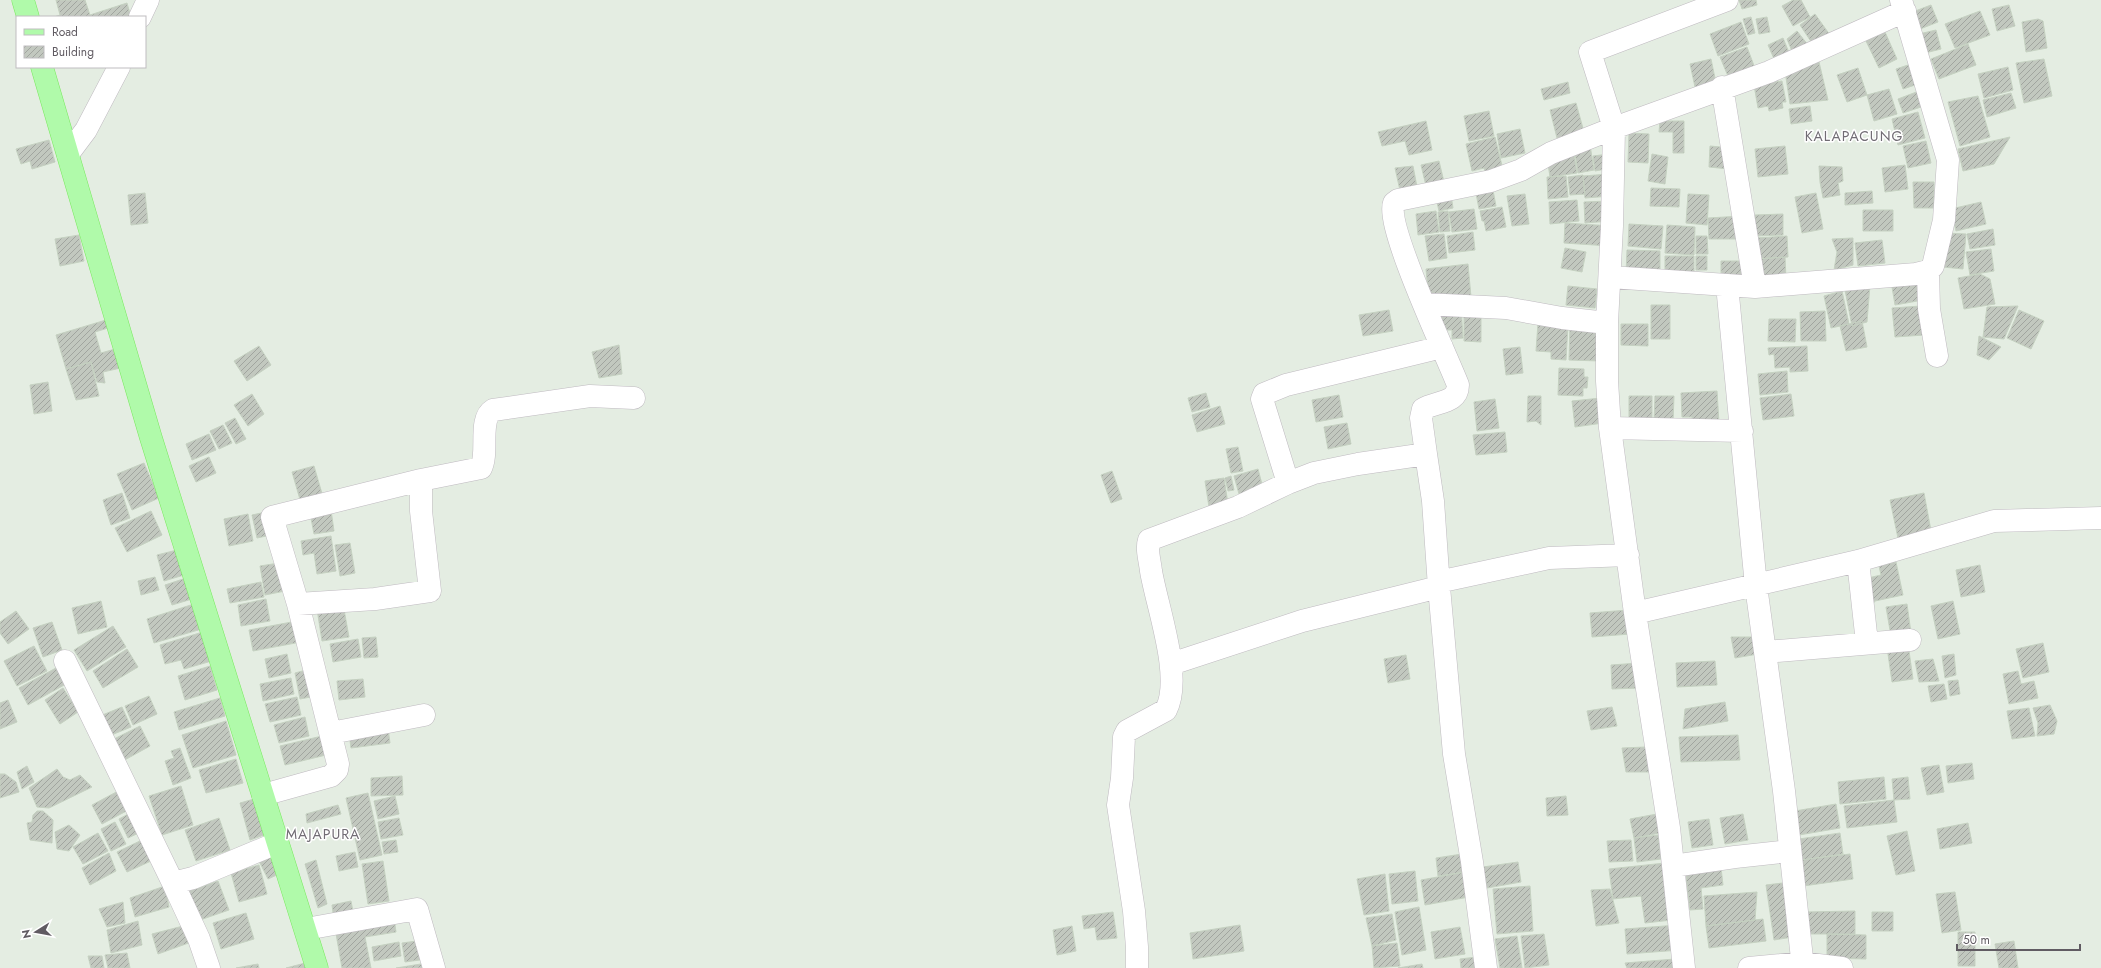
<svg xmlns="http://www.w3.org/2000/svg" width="2101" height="968" viewBox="0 0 2101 968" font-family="Jost,sans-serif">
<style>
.building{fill:url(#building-hatch);stroke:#c5d1c1}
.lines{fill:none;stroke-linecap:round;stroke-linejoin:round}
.minor-casing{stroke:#bfbac0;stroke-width:23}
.major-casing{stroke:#7ae860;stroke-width:23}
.minor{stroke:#fff;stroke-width:22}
.major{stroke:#b0faaa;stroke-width:22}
.labels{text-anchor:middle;stroke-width:3;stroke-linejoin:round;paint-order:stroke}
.quarter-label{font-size:14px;letter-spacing:1px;fill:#716c74;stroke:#fff}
</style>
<defs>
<pattern id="building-hatch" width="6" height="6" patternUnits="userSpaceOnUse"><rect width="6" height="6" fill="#c2c8bf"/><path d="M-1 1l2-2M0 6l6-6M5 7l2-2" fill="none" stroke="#a1a59f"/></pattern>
</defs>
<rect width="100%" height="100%" fill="#e4ede2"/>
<path class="building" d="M56,0h29l5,15 37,-12 4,14h-77l6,-2z
M1739,0h17l1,5 -15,4z
M1793,0h8l9,17 -17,9 -11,-20z
M1931,5l7,17 -23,9 -5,-18z
M2009,5l6,21 -18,5 -5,-22z
M1980,11l10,24 -35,13 -10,-24z
M1815,14l15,21 -16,11 -14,-21z
M1751,17l4,16 -7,2 -5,-16z
M1767,17l3,15 -11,2 -3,-15z
M2038,19l5,2 4,27 -21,4 -4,-30z
M1741,22l8,22 -31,12 -8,-22z
M1936,30l5,19 -16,4 -6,-19z
M1797,31l11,14 -14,11 -7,-17z
M1885,32l12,27 -18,9 -13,-27z
M1783,38l7,17 -15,6 -7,-16z
M1968,44l8,21 -37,14 -8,-20z
M1747,47l9,24 -26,10 -10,-24z
M1711,59l5,24 -21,4 -5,-23z
M2044,59l8,37 -28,7 -8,-40z
M1819,62l9,38 -38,4 -5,-33z
M1911,64l7,20 -15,5 -7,-20z
M2008,67l5,23 -29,8 -6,-24z
M1858,68l9,27 -20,7 -10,-27z
M1782,81l4,21h-4l1,6 -14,3 -1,-5 -10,2 -4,-23z
M1568,82l2,11 -26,7 -3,-11z
M1889,89l8,25 -23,7 -7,-26z
M1919,91l5,15 -21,7 -5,-14z
M2011,93l5,15 -29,9 -4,-17z
M1978,96l12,41 -30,9 -12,-44z
M1576,103l8,29 -27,6 -7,-28z
M1810,106l2,15 -21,3 -2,-15z
M1489,111l5,25 -25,5 -5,-25z
M1918,112l7,26 -27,7 -6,-26z
M1426,121l6,29 -23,5 -4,-14 -23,5 -4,-14z
M1660,121h24v32h-11v-21h-14z
M1520,129l5,24 -24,5 -4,-24z
M1629,133l20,1 -1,29 -20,-1z
M1495,137l9,37 -17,4 -3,-10 -12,3 -6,-27z
M2010,137l-16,27 -31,7 -5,-22z
M49,140l6,22 -23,7 -2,-8 -9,3 -5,-15z
M1926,141l5,22 -23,5 -5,-22z
M1590,145l4,25 -16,3 -4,-26z
M1710,146l21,2 -2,21 -20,-2z
M1785,146l3,28 -30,3 -3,-28z
M1574,154l3,19 -27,4 -3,-20z
M1609,154l2,14 -16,3 -2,-15z
M1652,154l16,3 -3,27 -17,-3z
M1439,161l6,25 -18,4 -6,-25z
M1905,165l3,24 -23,3 -3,-24z
M1413,166l5,26 -17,3 -6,-27z
M1819,166l23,1 1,14 -5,2 2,12 -17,3 -3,-16z
M1609,174l2,22 -26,2 -2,-22z
M1583,175l2,19 -15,1 -2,-18z
M1566,176l2,21 -20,2 -1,-22z
M1913,182h21v26h-20z
M1492,185l4,21 -17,3 -4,-21z
M1651,188l29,1 -1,18 -29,-1z
M1872,191l1,12 -28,2v-12z
M145,193l3,30 -17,2 -3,-30z
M1816,193l7,36 -21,4 -7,-36z
M1525,194l4,30 -17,2 -5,-30z
M1688,194l21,1 -2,30 -21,-2z
M1451,195l2,13 -14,3 -3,-13z
M1577,200l2,21 -29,3 -1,-22z
M1609,201l1,20 -25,2 -1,-21z
M1981,202l5,22 -30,7 -5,-22z
M1502,207l4,20 -20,4 -2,-10h-2l-2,-10z
M1474,209l3,20 -25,3 -3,-20z
M1863,210h30v21h-30z
M1436,211l3,21 -21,3 -2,-21z
M1448,211l2,20 -10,1 -2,-20z
M1783,214v21l-28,1v-21z
M1742,216v23h-33l-1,-21z
M1565,223l47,3 -2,20 -46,-3z
M1629,224l34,2 -2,23 -33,-3z
M1667,225l28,2 -1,28 -29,-2z
M1993,229l2,16 -25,4 -3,-15z
M1473,232l2,18 -26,3 -2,-17z
M1945,233l21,1 -3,35 -20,-2z
M1444,234l3,24 -18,3 -4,-25z
M79,235l5,26 -24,5 -5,-27z
M1696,236h11l1,18h-12z
M1787,236l1,21 -31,2 -1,-21z
M1853,238v27l-19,5 3,-18 -5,-13z
M1882,240l3,23 -27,3 -3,-23z
M1565,248l21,4 -4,20 -21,-4z
M1991,249l3,22 -24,4 -4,-23z
M1627,250l33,1v24l-34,-1z
M1665,256h29v19h-29z
M1696,256h11v14h-11z
M1785,257l1,22 -28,1 -1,-21z
M1721,261h25v19h-25z
M1468,264l3,33 -42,5 -3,-33z
M1980,274l10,5 5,25 -31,5 -6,-31z
M1920,283l3,17 -28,5 -3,-18z
M1870,285l-3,37 -15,4 -7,-36z
M1568,286l29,3 -2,19 -29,-3z
M1842,291l7,33 -18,4 -7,-32z
M1651,305h19v34h-19z
M1461,306l2,32 -11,1v-9h-9l-2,-22z
M1921,306l3,29 -29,2 -3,-29z
M2018,306l-14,33 -21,-2 4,-30z
M1464,309h17v33l-17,-1z
M1389,310l4,21 -30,5 -4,-21z
M2019,310l25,11 -13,28 -24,-11z
M1825,311l1,30h-25l-1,-29z
M1769,319h27l-1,23 -27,-1z
M106,320l2,8 -13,4 6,21 14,-4 10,18 -22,5 2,11 -8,-1 -6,-20 -25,7 -10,-34z
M1862,321l5,26 -21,4 -6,-25z
M1538,323l30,2 -2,35 -15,-1v-7l-15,-1z
M1621,324h27v22l-27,-1z
M1570,325l27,1 3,35 -31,-1z
M1979,336l22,11 -12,13 -12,-5z
M619,345l3,29 -23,4 -7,-26z
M259,346l12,19 -24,16 -13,-20z
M1807,346l1,25 -18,1v-5l-15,1 -1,-14 -5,1 -1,-7z
M1520,347l3,26 -17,2 -3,-26z
M91,362l8,34 -23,4 -10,-31z
M1559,368l25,1v8h4l-1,11h-4v8l-25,-1z
M1787,371l1,21 -28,3 -2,-21z
M48,382l4,29 -18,3 -4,-29z
M1717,391l2,32 -26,2 -1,-8h-10l-1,-24z
M1206,393l4,14 -18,5 -4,-14z
M252,394l12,20 -16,12 -14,-21z
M1791,394l3,22 -31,4 -3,-22z
M1339,395l4,22 -27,5 -4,-22z
M1528,396h13v29l-5,-4 -9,1z
M1629,396h23v23l-23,-1z
M1655,396h19l-1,26 -19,-1z
M1601,398l2,25 -28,4 -3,-26z
M1495,399l4,29 -22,3 -3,-29z
M1220,406l5,18 -28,8 -5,-17z
M235,418l11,21 -10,5 -11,-21z
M1347,423l4,21 -23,5 -4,-22z
M223,425l9,18 -13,6 -9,-18z
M1505,432l2,20 -31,3 -3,-20z
M209,434l7,16 -24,10 -6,-16z
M1238,447l5,24 -12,2 -5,-24z
M209,457l7,16 -20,9 -7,-16z
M144,463l15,35 -27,12 -15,-36z
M314,466l9,31 -22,6 -9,-31z
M1258,469l5,19 -24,6 -5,-18z
M1112,471l10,28 -11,4 -10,-28z
M1231,476l3,14 -6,1 -3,-13z
M1224,478l4,26 -19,3 -4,-26z
M122,493l8,25 -19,7 -8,-25z
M1924,493l8,43 -33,7 -9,-43z
M331,510l3,21 -20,3 -4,-21z
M151,511l11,24 -35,17 -12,-24z
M266,512l5,23 -14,3 -5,-23z
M248,514l5,27 -24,5 -5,-27z
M331,536l5,35 -19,3 -3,-21 -11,2 -2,-14z
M350,543l5,30 -15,3 -5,-31z
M177,550l7,25 -20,6 -7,-26z
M1896,562l7,33 -28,6 -2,3 -5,-26 13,-3 -2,-9z
M279,563l6,28 -20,4 -5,-29z
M1980,565l5,27 -24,5 -5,-27z
M155,577l4,13 -18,5 -3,-14z
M186,578l6,21 -20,6 -7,-20z
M261,582l3,15 -34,6 -3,-14z
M266,599l4,22 -29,5 -3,-21z
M101,601l6,26 -29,7 -6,-26z
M1953,601l7,33 -22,5 -7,-33z
M197,603l8,25 -51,15 -7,-24z
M343,604l6,33 -27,4 -5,-32z
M1907,604l4,29 -20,3 -5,-29z
M1628,610l2,24 -38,3 -2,-24z
M16,611l13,18 -21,15 -8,-11v-11z
M297,621l4,21 -48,9 -4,-21z
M52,622l10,28 -19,7 -10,-29z
M113,626l13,21 -39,24 -13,-21z
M206,631l9,29 -31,9 -3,-9 -16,4 -5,-19z
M376,637l2,20 -14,1 -2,-20z
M1731,637h27v17l-23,4z
M358,639l3,18 -28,5 -3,-18z
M2043,643l6,29 -26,6 -7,-29z
M1908,644l5,35 -21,3 -5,-35z
M34,646l13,25 -30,15 -13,-25z
M127,649l11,18 -35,21 -10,-17z
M287,654l4,19 -22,5 -4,-19z
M1954,654l2,21 -11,3 -3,-22z
M1406,655l4,24 -22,4 -4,-24z
M1933,659l6,22 -20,1 -4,-21z
M1715,661l2,24 -40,2 -1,-24z
M1639,663l1,25 -28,1 -1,-24z
M210,666l7,24 -32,10 -7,-24z
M56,668l10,16 -38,21 -9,-17z
M310,669l6,27 -16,3 -5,-26z
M2018,671l3,13 13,-3 4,17 -29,6 -6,-30z
M291,678l3,16 -31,7 -3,-17z
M363,679l2,18 -26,3 -2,-19z
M1958,680l2,14 -10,2 -2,-15z
M1944,684l3,15 -16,3 -3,-16z
M63,688l15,24 -18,12 -15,-24z
M149,696l8,18 -24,11 -8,-19z
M297,697l4,18 -31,7 -5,-18z
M220,698l5,18 -46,14 -5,-18z
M8,700l9,22 -17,7v-26z
M1725,702l3,19 -45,8 2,-20z
M2050,705l7,16 -3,13 -17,2 1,-13 -5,-15z
M122,707l9,20 -22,9 -9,-20z
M1612,707l5,19 -26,4 -4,-19z
M2029,708l6,28 -23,3 -5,-28z
M386,714l4,29 -39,5 -4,-29z
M305,717l4,19 -30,7 -5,-18z
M226,721l10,34 -43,13 -11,-33z
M140,726l10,20 -29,16 -11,-21z
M1738,735l2,25 -59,2 -2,-25z
M322,736l4,19 -41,10 -5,-19z
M1646,747l5,25h-25l-4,-24z
M180,748l11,30 -18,7 -8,-24 9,-3 -3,-7z
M236,759l7,24 -37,10 -7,-23z
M1972,763l2,16 -26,4 -2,-17z
M1939,765l5,27 -17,3 -6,-27z
M27,766l7,16 -12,7 -5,-17z
M57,769l6,8 7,3 10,-5 12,12 -43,21 -12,-1 -8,-19z
M0,774h5l11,8 3,10 -19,6z
M402,776l1,19 -32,1v-18z
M1884,777l2,22 -46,5 -2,-22z
M1908,777l2,22 -16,1 -2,-21z
M181,786l12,39 -31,10 -13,-39z
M122,789l10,19 -30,16 -10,-19z
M368,793l14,62 -22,5 -14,-62z
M395,796l4,18 -21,5 -4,-18z
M1566,796l2,19 -21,1 -1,-18z
M254,799l10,36 -14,5 -10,-37z
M1894,800l3,22 -50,6 -3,-22z
M1836,804l4,24 -41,7 -4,-24z
M338,805l3,9 -34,9 -1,-9z
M37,811h6l10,9 -1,23 -22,-3 -3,-17 5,-1 1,-7z
M134,811l9,20 -15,7 -9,-19z
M1657,814l3,19 -26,5 -4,-19z
M1743,814l5,26 -23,4 -5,-26z
M219,818l11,32 -34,11 -11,-31z
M399,818l4,17 -22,4 -3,-17z
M1709,819l4,26 -21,3 -4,-26z
M115,822l11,22 -15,7 -10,-22z
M1968,823l4,20 -32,6 -3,-20z
M69,825l11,10 -11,16 -12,-2 -2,-17z
M1907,831l8,40 -19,4 -9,-39z
M98,833l10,18 -25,13 -10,-17z
M1840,833l3,21 -41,6 -3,-21z
M1658,835l3,24 -24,3 -3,-24z
M142,840l9,21 -24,11 -10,-20z
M396,840l2,12 -14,2 -2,-12z
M1631,840l2,21 -24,1 -2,-21z
M267,851l12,23 -11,5 -11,-22z
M355,852l3,15 -19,4 -3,-15z
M109,853l7,18 -26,14 -8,-17z
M1462,854l3,18 -27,4 -2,-18z
M1850,854l3,25 -50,7 -3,-26z
M1720,859l3,26 -22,3 2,21 -13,1 -5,-42z
M316,860l11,44 -9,4 -13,-44z
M383,861l6,40 -21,3 -6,-40z
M1518,862l3,20 -34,6 -4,-21z
M1665,863l7,57 -27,3 -4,-27 -28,3 -4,-30z
M259,865l8,29 -28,8 -8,-29z
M1415,871l3,30 -26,3 -3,-30z
M1465,872l4,25 -44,8 -4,-25z
M1385,874l4,37 -25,4 -7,-36z
M218,881l11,29 -32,11 -10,-29z
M1791,882l8,54 -25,4 -8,-55z
M165,886l4,21 -34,10 -5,-19z
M1530,886l3,45 -36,3 -4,-45z
M1610,889l9,34 -23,3 -5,-36z
M1757,892l-2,28 -49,6 -2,-30z
M1955,892l6,38 -19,3 -6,-39z
M351,901l3,16 -20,3 -2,-15z
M123,902l2,21 -18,4 -8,-18z
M1419,907l7,43 -24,5 -7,-43z
M1855,911v23h-49v-22z
M1113,912l4,26 -20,2 -2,-13 -11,2 -2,-13z
M1872,912h21v19h-21z
M246,913l8,26 -33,10 -8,-26z
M1392,914l4,26 -24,6 -6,-28z
M394,918l2,14 -31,5 6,31h-29l-7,-40z
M1763,919l3,22 -57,7 -3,-22z
M138,921l4,24 -31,8 -4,-23z
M187,925l7,16 -36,13 -6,-20z
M1240,925l4,26 -51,8 -3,-26z
M1678,925l2,25 -53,4 -2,-25z
M1072,926l4,25 -19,4 -4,-25z
M1460,927l5,27 -30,5 -4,-27z
M1958,932h17v34h-17z
M1544,934l5,31 -24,3 -4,-32z
M1827,934l39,1v24l-39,-1z
M1517,936l5,32h-22l-5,-29z
M424,940l3,19 -22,3 -3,-19z
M2014,941l4,27h-19l-4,-24z
M399,942l2,14 -27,5 -2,-14z
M1397,943l3,23 -26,2 -2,-22z
M127,953l3,15h-22l-3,-13z
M88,956h14l2,12h-13z
M1485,956l1,12h-25l-1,-9z
M1675,959v9h-48l-2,-5z
M313,961l2,7h-29z
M427,963l1,5h-32z
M258,964l1,4h-23z
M1422,964l1,4h-25z"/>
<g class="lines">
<g class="minor-casing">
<path id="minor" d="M1727,0l-137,52 24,76 155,-56 136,-61
M140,17l8,-17
M1722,87l33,200
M68,154l18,-24 33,-63
M1928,271l1,38 8,47
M1610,277l117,8 29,301 28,205 19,177
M1727,285l28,2 161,-13 12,-3 5,-5 11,-46 4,-60 -47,-160
M1424,304l82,4 56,10 45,5
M1610,428l132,3
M1426,454l-5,-36 2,-9c13,-8 35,-5 35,-24 -12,-31 -73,-159 -64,-182l4,-3 93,-19 30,-11 30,-17 63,-25 -2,98 -5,97v58l3,47 25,185
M1288,483l-26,-84 2,-5 22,-9 156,-38
M1858,561l9,82
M1438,582l111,-24 79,-3
M298,604l77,-5 55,-8 -9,-80v-31l60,-12c8,-16 -3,-49 12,-58l97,-14 44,2
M1765,652l145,-12
M65,661l108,222 20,-5 84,-35
M1171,664l131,-43 137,-34 15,167 18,108 14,106
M331,733l93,-18
M263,795l68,-19 6,-6 1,-6 -40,-160 -26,-87 149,-37
M1673,866l62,-9 55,-6
M173,883l26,56 10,29
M306,929l111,-20 17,59
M1137,968v-21l-3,-36 -16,-106 4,-27 2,-41 3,-6 39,-21c17,-33 -9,-103 -15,-139 -1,-10 -5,-22 -2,-31l89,-33 50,-24 26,-10 44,-9 68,-10 7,47 6,86
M1684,968l-15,-140 -34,-215 223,-52 136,-40 107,-3
M1749,968l53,-5 40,5"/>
</g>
<g class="major-casing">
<path id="major" d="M23,0l5,17
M42,67l109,371 166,530"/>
</g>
<use href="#minor" class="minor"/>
<use href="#major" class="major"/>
</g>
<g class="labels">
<g class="quarter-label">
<text x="1854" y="141">KALAPACUNG</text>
<text x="323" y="839">MAJAPURA</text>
</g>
</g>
<rect x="16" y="16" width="130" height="52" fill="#ffffff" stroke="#bfbdc0"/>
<rect x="24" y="29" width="20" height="6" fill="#b0faaa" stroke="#bfbdc0"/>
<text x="52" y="36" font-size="12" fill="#605b62">Road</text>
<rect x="24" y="46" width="20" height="12" fill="url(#building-hatch)" stroke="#bfbdc0"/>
<text x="52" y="56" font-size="12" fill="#605b62">Building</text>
<g transform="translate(36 932) rotate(259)" stroke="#ffffff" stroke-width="3" paint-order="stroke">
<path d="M0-3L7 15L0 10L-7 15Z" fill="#605b62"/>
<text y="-6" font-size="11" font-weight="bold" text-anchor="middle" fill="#605b62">N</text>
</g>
<path d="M1957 944v6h123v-6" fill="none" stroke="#605b62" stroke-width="2"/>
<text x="1963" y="944" font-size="12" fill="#605b62" stroke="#ffffff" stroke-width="3" paint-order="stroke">50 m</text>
</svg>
